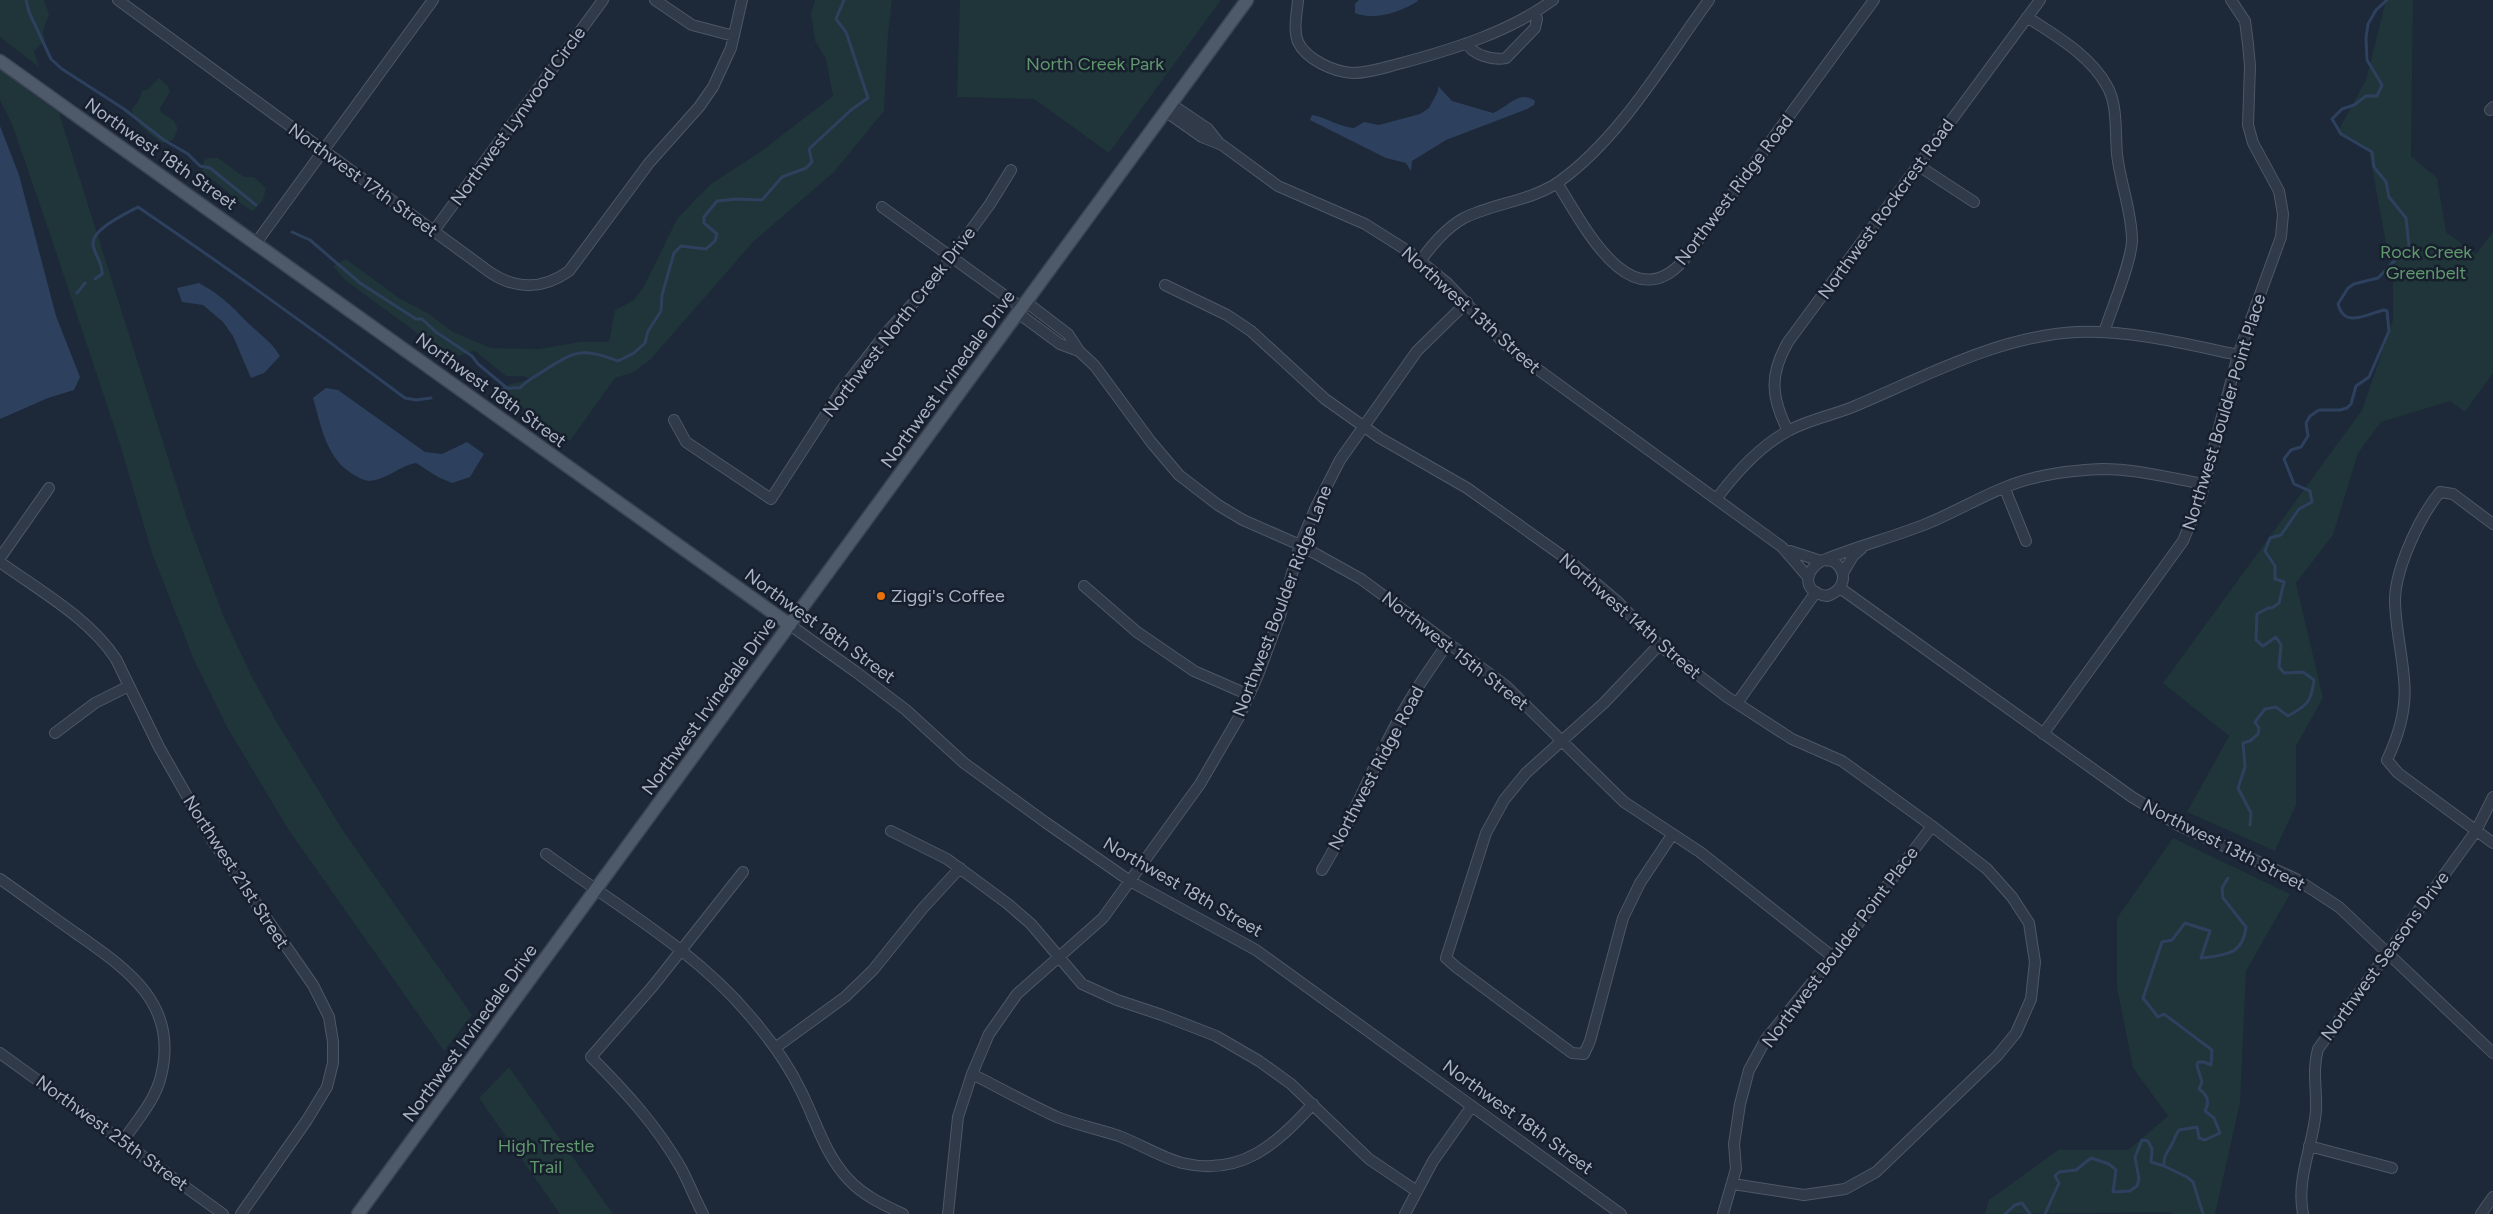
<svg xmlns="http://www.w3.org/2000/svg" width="2493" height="1214" viewBox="0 0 2493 1214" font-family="Figtree,sans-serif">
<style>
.green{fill:#1f3539}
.water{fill:#2d415f}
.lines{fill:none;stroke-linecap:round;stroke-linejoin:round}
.stream{stroke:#2d415f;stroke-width:3}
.minor-casing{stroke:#4e5767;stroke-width:12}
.major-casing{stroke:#3a4352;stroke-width:15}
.minor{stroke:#313a48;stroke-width:10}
.major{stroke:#4e5969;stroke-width:12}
.food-dot{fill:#e8710a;stroke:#171f2d;stroke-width:2}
.labels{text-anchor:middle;stroke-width:5;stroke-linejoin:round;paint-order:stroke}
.park-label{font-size:18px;fill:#60986e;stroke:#171f2d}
.street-label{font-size:18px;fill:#aab4c6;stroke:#171f2d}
.poi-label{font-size:18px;fill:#aab4c6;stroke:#171f2d;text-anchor:start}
</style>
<rect width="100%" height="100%" fill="#1d2838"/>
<path class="green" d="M0,0h44l5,14 -6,17 2,9 -11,11 5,16 -39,-30z
M815,0h77l-4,34 -4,77 -50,61 -81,70 -103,118 -16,12 -19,6 -45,63 -74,-53 34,-9 -6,-3h-18l-31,-25 -24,7 -106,-78 -12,-14 13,-7 53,39 30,16 24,18 38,16 48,1 41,-7h29l6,-32 19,-10 10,-14 33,-67 20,-21 14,-14 49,-32 73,-56 -7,-37 -11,-18 -4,-28z
M960,0h261l-112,153 -75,-54 -77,-2z
M2386,0h27l-2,156 26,22 9,54 30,22 17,-22v141l-28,39 -15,-11 -69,21 -23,31 -25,82 -37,48 27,115 -27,48v59l-21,46 -88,-39 42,-76 -66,-53 199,-273 31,-90v-38l-24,-131 -32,-18 29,-53z
M0,70l59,43 129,408 35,94 28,60 25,46 66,108 130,186 -28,36 -156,-222 -61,-102 -33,-67 -42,-107 -33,-112 -65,-195 -42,-122 -12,-24z
M159,78l9,8 2,6 -10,16 1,4 13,9 4,8 -5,11 -11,3c-14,-11 -24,-16 -31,-33l8,-10 3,-9 5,-1z
M210,158h8l26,19h10l12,11 -3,12 -10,11c-18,-8 -31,-28 -51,-38l2,-13z
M2173,838l117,56 -44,77 -6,132 -25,111h-43l-1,-2 -186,2 4,-14 69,-50h70l40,-34 -35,-48 -16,-80v-70z
M509,1067l104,147h-53l-81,-116z"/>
<path class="water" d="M1359,0h58l1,1c-17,11 -43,20 -63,12v-9z
M1438,86l14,15 41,12c14,-5 26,-24 42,-12l-1,4 -7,4 -81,31 -34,21 -1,10 -5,-8 -20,-5 -76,-38 2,-5c14,2 27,12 42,13l10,-6 15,3 41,-11 9,-6 9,-17z
M0,126l19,49 37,141 24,61 -6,13 -26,8 -48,21z
M199,283c19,10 33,23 48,39 12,12 25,20 33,34l-16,17 -13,5 -18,-42 -10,-14 -20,-17 -21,-3 -5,-14z
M326,388l12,2 87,62 17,2 25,-12 17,12 -14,23 -18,6 -14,-6 -22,-14c-17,3 -28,16 -46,18 -5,0 -10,-3 -14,-5 -30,-16 -34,-48 -43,-78z"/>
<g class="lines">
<path class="stream" d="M26,0l3,12 22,47 11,10 62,40 40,31 24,14 12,12 10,2 46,37
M292,232l18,8 50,43 56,36h6l14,13 36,24 6,8 29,24
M95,279l7,-5c1,-11 -8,-19 -9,-30 -1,-15 34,-31 45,-37 91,62 179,125 267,191l11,2 15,-2
M77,293l8,-10
M493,389c9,3 17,-3 27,-1 7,-8 16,-12 25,-18 31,-20 37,-22 73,-9l16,-8 11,-10 3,-12 13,-20 1,-16 12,-42 7,-7 25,3 9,-8 2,-7 -13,-11v-6l13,-16 20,-2 25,1 20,-23 24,-9 6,-6 -3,-13 42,-39 17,-12 -22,-66 -10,-13 8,-19
M2250,825l1,-12 -13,-25 7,-21 -2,-24 7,-2 8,-7 1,-6 -4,-6 10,-13 11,-2 12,9c20,-11 23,-14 26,-36l-11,-8 -19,1 -5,-6 2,-22 -5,-8 -13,9 -7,-6 1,-26 11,-6h4l7,-5 5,-21 -9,-3v-13l-10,-15 5,-13 11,-3 18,-26 13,-7 -2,-11 -16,-7 -10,-25 7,-9 10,-3 7,-11 -2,-13 4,-7 9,-6h21l7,-2 4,-4 5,-18 13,-9 20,-46 -2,-20 -3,-1c-17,4 -40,19 -46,-6l10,-16 6,-4 24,-6 31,-32 -3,-28 -17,-21 -3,-15 -12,-15 -2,-15 -31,-18 -9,-15 10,-10 12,-4 12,-9h11l5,-11 -15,-25 -1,-22 2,-14 8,-14 11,-10
M2164,1166l23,11 6,5 10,32
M2005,1214l10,-9 7,-2 8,11
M2045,1214l14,-31 -4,-7 4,-4 17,-2 15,-12 18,6 7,6 -3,22 17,-1 7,-5 2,-7 -4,-22 7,-17 6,1 4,8 -1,13 13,4c0,-13 3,-12 8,-22 3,-5 3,-9 7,-14l18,-3 2,11 6,2 15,-7 -6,-15 -9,-7c5,-9 3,-16 -6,-22l3,-7 -5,-16 1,-4h6l7,3 1,-15 -48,-36 -6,3 -15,-19 19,-56 10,-2 13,-17 25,8 -9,27c24,-3 42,-3 45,-31l-23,-29 -1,-10 6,-10"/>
<g class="minor-casing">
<path id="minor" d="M118,0l373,273c26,17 53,16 78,-2l80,-108 50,-56 14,-20 18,-39 11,-48
M655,0l37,25 42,11
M1298,0c-1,13 -5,29 0,42 9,18 36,30 55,31 17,0 33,-6 49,-10 52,-14 107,-31 151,-63
M2027,17c29,19 63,38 80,69 11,19 8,47 10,68 3,29 15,57 15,87 -1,22 -20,67 -28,91
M1467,43c5,12 27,18 39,15l29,-30 2,-9 -2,-7
M1171,104l37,25 11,14
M2490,110l3,-3
M1165,111l37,26 20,8 56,41 87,38 43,27 39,32 58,61 24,19 253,184 26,30
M1919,166l55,36
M1557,183c24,37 72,138 126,78l191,-261
M882,207l140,101
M433,232l170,-232
M256,243l177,-243
M1421,260c12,-16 25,-32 43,-42 30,-15 68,-17 96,-37 61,-44 105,-121 149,-181
M1165,285l62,30 24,16 74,68 55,39 87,50 104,74 46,39 42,44 68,52 65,42 50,22 90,65 55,43 25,28 17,26 6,39 -4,37 -15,34 -19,23 -121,116 -31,17 -41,6 -71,-11
M1026,302l42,32 11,17 16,15 56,76 28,33 39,30 25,15 57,25 61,34 106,78 39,29 118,116 76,50 133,105
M1018,313l42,31 19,7
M674,420l12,22 85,57 70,-108 46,-59 49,-54 54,-74 21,-34
M1788,431c-17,-34 -19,-56 0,-89l252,-342
M2005,489l21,52
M1717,498c18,-24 43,-52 71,-67 20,-11 46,-16 67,-25 71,-30 144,-70 222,-74 54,-2 109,12 161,23
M2493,524l-40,-30 -13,-2c-20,24 -44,75 -45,107 0,27 7,53 9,80 3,27 -5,56 -17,81l11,13 95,70
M1790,551l31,10
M0,558l49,-70
M1823,560l10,1c16,11 12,29 -6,35 -26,-3 -24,-28 -1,-37 33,-13 67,-22 100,-35 37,-15 73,-39 112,-47 19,-5 44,-7 64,-8 34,0 68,9 102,15
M0,562c40,29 89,56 116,97l43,88 53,93 101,145 16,32 4,25v21l-6,24 -20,33 -66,94
M1843,573l10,-17 8,-7
M1084,586l53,46 57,39 55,24
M1840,588l292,209 48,29 116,53 43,28 154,146
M790,625l66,47 50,38 58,53 81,59 85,59 126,69 365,264
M1659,645l-55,58 -78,70 -22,27 -18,33 -40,125 10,9 116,86 12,1 6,-13 33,-123 17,-35 32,-48
M1737,703l79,-111
M55,733l40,-30 34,-17
M2043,734l140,-193 18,-44 37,-142 43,-118 2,-23 -4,-23 -26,-48 -5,-18 2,-59 -2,-22 -3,-23 -14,-21
M891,831l56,28 61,45 23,20 51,60 35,16 45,15 54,21 43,25 32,23 78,75 46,31
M546,854c69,51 149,96 204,162 19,22 38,48 51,75 15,30 24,64 48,89 15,16 35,25 54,34
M1322,870c30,-49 50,-103 78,-153 14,-26 31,-50 48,-74
M0,879c26,18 51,37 77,55 51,36 102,70 84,142 -6,25 -24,44 -38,65
M775,1048l70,-51 28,-27 50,-62 37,-40
M0,1053l223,161
M972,1074c28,14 56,30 85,43 20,8 41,12 62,19 21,8 41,21 63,27 59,14 95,-19 131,-59
M2309,1146l83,22
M703,1214c-8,-15 -14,-31 -22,-46 -24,-42 -56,-77 -90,-111l62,-71 90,-114
M948,1214l10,-97 14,-43 17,-40 28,-40 86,-76 97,-134 39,-67 19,-42 22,-59 20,-71 15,-36 25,-49 77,-109 50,-49
M1405,1214l28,-53 39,-55
M1723,1214l13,-45 -2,-25 6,-40 9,-34 17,-31 67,-82 99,-131
M2303,1214c-7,-36 10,-68 13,-103 1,-22 -4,-41 2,-62l158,-218 17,-34
M2481,1214l12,-17"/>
</g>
<g class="major-casing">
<path id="major" d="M0,61l790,564
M358,1214l889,-1214"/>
</g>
<use href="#minor" class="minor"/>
<use href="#major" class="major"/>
</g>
<circle class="food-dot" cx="881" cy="596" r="5"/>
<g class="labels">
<g class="park-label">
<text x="1095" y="70">North Creek Park</text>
<text x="2426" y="258">Rock Creek<tspan x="2426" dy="21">Greenbelt</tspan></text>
<text x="546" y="1152">High Trestle<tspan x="546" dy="21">Trail</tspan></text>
</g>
<g class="street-label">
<text transform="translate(518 116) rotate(-54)" y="6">Northwest Lynwood Circle</text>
<text transform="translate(161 154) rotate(35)" y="6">Northwest 18th Street</text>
<text transform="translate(363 180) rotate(36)" y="6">Northwest 17th Street</text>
<text transform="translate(1734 190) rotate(-53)" y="6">Northwest Ridge Road</text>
<text transform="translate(1886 209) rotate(-54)" y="6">Northwest Rockcrest Road</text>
<text transform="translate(1471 310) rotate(42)" y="6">Northwest 13th Street</text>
<text transform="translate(899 322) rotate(-52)" y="6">Northwest North Creek Drive</text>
<text transform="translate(948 379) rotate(-54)" y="6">Northwest Irvinedale Drive</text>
<text transform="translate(491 390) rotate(36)" y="6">Northwest 18th Street</text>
<text transform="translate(2224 412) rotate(-73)" y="6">Northwest Boulder Point Place</text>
<text transform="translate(1282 601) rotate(-69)" y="6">Northwest Boulder Ridge Lane</text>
<text transform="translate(1630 616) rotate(41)" y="6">Northwest 14th Street</text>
<text transform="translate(820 626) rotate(36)" y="6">Northwest 18th Street</text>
<text transform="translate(1455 651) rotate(38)" y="6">Northwest 15th Street</text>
<text transform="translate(709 706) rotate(-54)" y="6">Northwest Irvinedale Drive</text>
<text transform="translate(1376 768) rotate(-62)" y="6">Northwest Ridge Road</text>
<text transform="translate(2224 845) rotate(27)" y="6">Northwest 13th Street</text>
<text transform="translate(236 872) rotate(57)" y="6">Northwest 21st Street</text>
<text transform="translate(1183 887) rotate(30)" y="6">Northwest 18th Street</text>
<text transform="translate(1840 947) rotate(-53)" y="6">Northwest Boulder Point Place</text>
<text transform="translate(2385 956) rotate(-54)" y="6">Northwest Seasons Drive</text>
<text transform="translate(470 1033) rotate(-54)" y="6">Northwest Irvinedale Drive</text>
<text transform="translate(1518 1117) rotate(36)" y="6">Northwest 18th Street</text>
<text transform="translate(112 1133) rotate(36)" y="6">Northwest 25th Street</text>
</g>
<g class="poi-label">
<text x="891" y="602">Ziggi's Coffee</text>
</g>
</g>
</svg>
